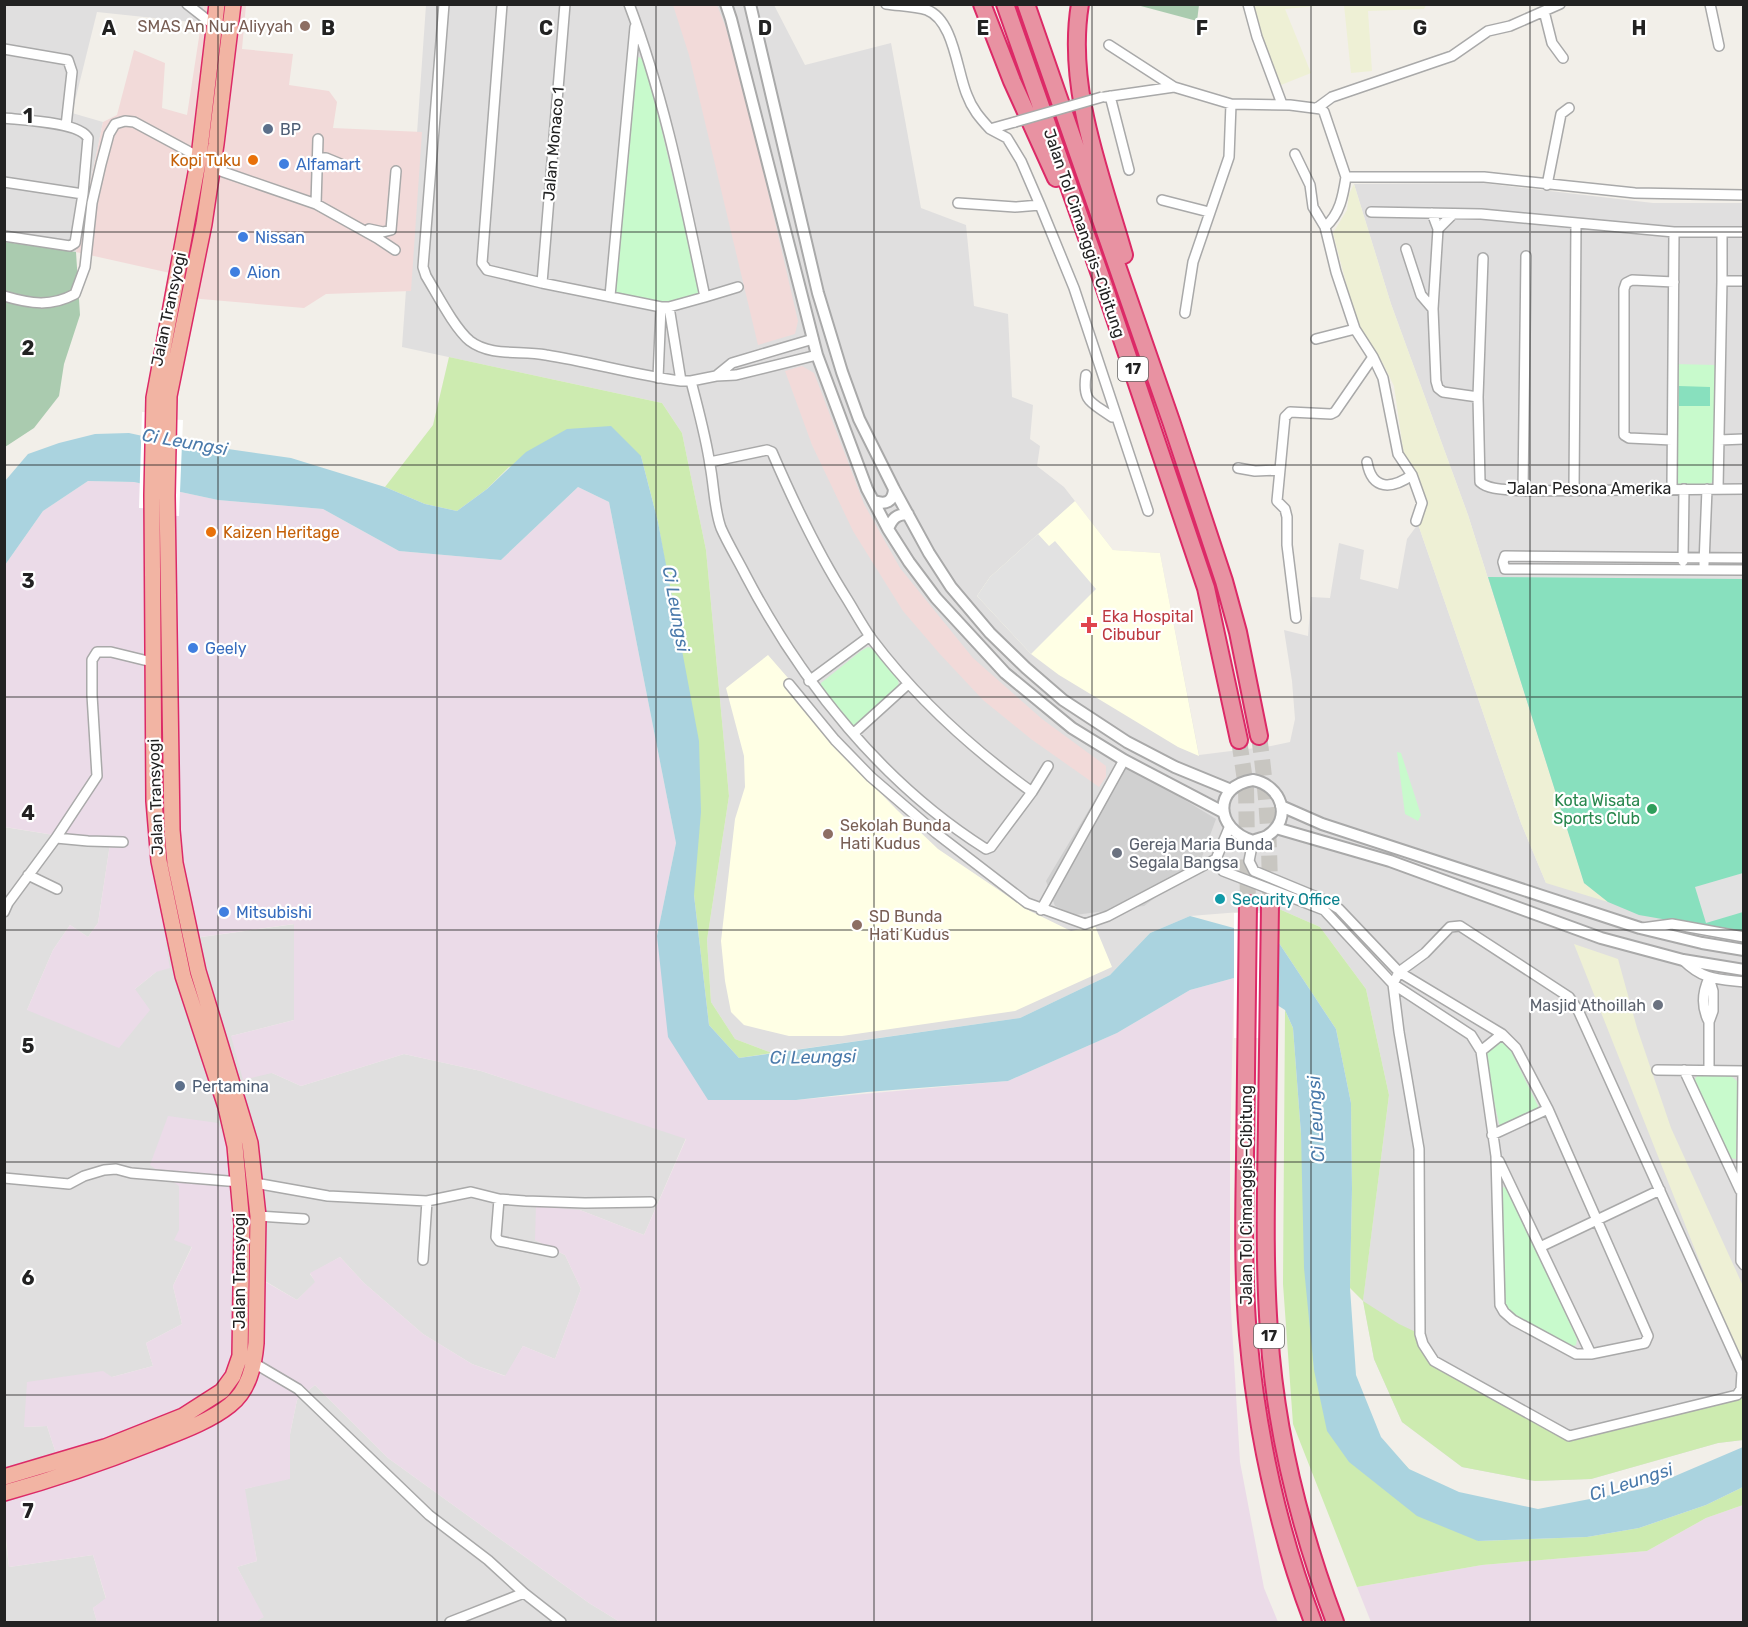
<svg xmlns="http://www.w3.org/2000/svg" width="1748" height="1627" viewBox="0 0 1748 1627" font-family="Rubik,sans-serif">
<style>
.residential{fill:#e0dfdf}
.commercial{fill:#f2dad9}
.industrial{fill:#ebdbe8}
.education{fill:#ffffe5}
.religious{fill:#d0d0d0}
.farmland{fill:#eef0d5}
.grass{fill:#cdebb0}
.cemetery{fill:#aacbaf}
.park{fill:#c8facc}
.pitch{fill:#88e0be}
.parking{fill:#e2e2e2}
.water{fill:#aad3df}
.pier{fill:#fff}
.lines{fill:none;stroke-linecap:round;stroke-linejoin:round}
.motorway-tunnel{stroke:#c8c6c1;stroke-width:16;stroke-dasharray:16 8;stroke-linecap:butt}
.minor-casing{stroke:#a9a9a9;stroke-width:12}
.tertiary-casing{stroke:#a9a9a9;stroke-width:14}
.trunk-casing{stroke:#dc2a67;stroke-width:18}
.motorway-casing{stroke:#dc2a67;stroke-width:20}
.minor{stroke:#fff;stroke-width:9}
.tertiary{stroke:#fff;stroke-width:10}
.trunk{stroke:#f2b4a3;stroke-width:15}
.motorway{stroke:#e892a2;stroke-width:16}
.minor-bridge-casing{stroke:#a9a9a9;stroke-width:12;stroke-linecap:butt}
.minor-bridge{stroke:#fff;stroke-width:9}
.grid{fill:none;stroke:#222;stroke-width:1.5;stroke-opacity:0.55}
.education-dot{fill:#8d6e63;stroke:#fff;stroke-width:2}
.service-dot{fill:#5c6f8a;stroke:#fff;stroke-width:2}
.food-dot{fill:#e8710a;stroke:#fff;stroke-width:2}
.shop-dot{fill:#3f7fe0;stroke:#fff;stroke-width:2}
.health-dot{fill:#e0444e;stroke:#fff;stroke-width:2}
.leisure-dot{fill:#2e9e5b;stroke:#fff;stroke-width:2}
.worship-dot{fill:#6b7280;stroke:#fff;stroke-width:2}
.culture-dot{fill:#0f9aa8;stroke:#fff;stroke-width:2}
.labels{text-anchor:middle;stroke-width:4.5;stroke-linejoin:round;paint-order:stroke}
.shield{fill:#fff;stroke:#646464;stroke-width:1.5}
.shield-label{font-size:15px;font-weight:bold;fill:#222}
.education-label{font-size:16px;fill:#785e54;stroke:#fff;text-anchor:start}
.service-label{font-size:16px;fill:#4e5e75;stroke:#fff;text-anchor:start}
.street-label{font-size:16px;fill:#222;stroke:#fff}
.food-label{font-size:16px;fill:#c56008;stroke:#fff;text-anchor:end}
.shop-label{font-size:16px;fill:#366cbe;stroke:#fff;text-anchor:start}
.health-label{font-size:16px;fill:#be3a42;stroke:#fff;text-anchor:start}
.leisure-label{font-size:16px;fill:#27864d;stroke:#fff;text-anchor:end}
.worship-label{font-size:16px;fill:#5b616d;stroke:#fff;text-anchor:start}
.culture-label{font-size:16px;fill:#0d838f;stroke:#fff;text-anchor:start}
.water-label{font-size:18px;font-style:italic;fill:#4a7aab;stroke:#fff}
.grid-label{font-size:20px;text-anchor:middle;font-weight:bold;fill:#222;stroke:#fff;stroke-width:4.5;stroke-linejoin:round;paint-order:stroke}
</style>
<rect width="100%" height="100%" fill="#f2efe9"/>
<path class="residential" d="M5,5h199l-3,18 -104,-11 -25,101 31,9 -27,130 -71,-10z
M426,5h348l31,60 86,-22 30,165 45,17 8,81 34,8 4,83 21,8 -3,34 10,7 -3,20 27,21 49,63 47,3 39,202 72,-9 19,-4 5,-23 -3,-38 -8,-51 24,6 3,-39 19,1 9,-55 25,7 -4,29 38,10 9,-50 11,-15 103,299 25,60h38l-116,-368 -77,-211 -37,-120 128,-1 171,20h90v1237l-25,3 -127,36 -56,2 -73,-14 -60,-45 -28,-63 -11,-59 26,-205 -23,-106 -46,-62 -41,-18 -89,7 -40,17 -40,42 -90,43 -248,35 -37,-14 -24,-37 -4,-62 22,-144 -23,-246 -24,-117 -20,-30 -260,-56z
M4,827l106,17 -12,79 -10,14 -18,-12 -17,25 -26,60 108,-21 21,-17 9,-30 130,-18 -1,96 -63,16 41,37 29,13 103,-32 77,17 205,67 -42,97 -64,-25 -45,30 30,15 16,34 -26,70 -32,-13 -17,30 -34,-12 -49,-30 -59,-51 -24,-26 -30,17 6,8 -19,18 -64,-38 -4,-110 -50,34v44l13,16 -19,40 9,38 -36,19 7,23 -41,11 -88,50 23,-1 19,58 -61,17z
M315,1385l73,73 201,145 31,19h-365l8,-5 -26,-50 20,-6 -13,-72 46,-11v-44l7,-34z
M4,1529l5,38 84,-12 13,44 -13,9 4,14h-92z"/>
<path class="commercial" d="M204,5h42l-4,44 51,5 -4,31 40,6 8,11 -4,26 89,4 -11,159 -85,3 -22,14 -138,-12 4,-23 -94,-21 27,-130 14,-7 17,-65 31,13 -3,45 25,7z
M673,5h44l9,23 25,91 47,202 -3,13 -37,11 -69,-290z
M802,366l12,7 50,131 36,64 73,90 69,61 64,47v11l-7,10 -68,-48 -48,-39 -44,-47 -36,-42 -50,-80 -41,-86 -27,-74z"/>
<path class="industrial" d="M88,481l46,1 84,18 105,9 76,42 102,9 77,-73 31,15 67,341 -19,93 51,164h88l212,-19 109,-48 73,-43 44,-12 -4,169v146l10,169 24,126 14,34h-658l-31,-19 -201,-145 -73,-73 -18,15 -7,34v45l-45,10 12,72 -20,6 27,50 -9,5h-158l-4,-14 13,-10 -13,-43 -84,12 -4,-38 -1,-28 62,-17 -19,-58 -23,1 3,-45 76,-11 9,6 41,-11 -7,-23 36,-19 -9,-38 19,-39 -18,-7 5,-10v-44l-29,-21 18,-49 50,7 11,29 4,111 64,37 18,-18 -5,-9 30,-16 24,26 59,51 49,30 33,12 18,-30 32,13 26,-70 -16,-34 -30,-15 1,-34 44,4 64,25 42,-96 -205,-68 -77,-17 -103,32 -29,-13 -29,7 -12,-44 63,-16v-96l-129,18 5,26 -14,4 -21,17 15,21 -31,38 -92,-38 26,-60 17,-25 18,12 10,-14 12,-79 -105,-17v-262l38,-54z
M1743,1505v117h-372l-14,-35 125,-22 165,-14 59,-33z"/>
<path class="education" d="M1075,501l38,49 47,3 39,203 -21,-9 -119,-72 -28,-21 -54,-58 13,-19z
M768,655l27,31 61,82 41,42 41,39 92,62 41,20 24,-5 17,41 -97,44 -173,25h-53l-45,-11 -13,-13 -6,-31 -4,-40 14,-122 10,-32 -1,-31 -18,-68z"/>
<path class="religious" d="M1119,760l97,59 -17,46 -55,41 -69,9 -20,-9 -9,-25z"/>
<path class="farmland" d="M1249,5h77l-41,4 26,64 -35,14z
M1344,5v-1l82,1 -2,4 -56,2 4,60 -21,2z
M1354,184l37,120 77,211 116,368 24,19 -62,-19 -25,-60 -103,-299 9,-20 -23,-48 -10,-70 -12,-24 -21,-29 -13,-42 -15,-58 14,-23 2,-16z
M1574,944l44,15 19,69 34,100 72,158v85z"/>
<path class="grass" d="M449,357l213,46 20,30 24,117 23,246 -22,144 4,62 24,37 37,14 -33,5 -30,-33 -15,-130 -23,-298 -13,-75 -17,-66 -132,11 -22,22 -30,22 -32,-7 -40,-17 48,-62z
M1279,909l41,18 46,62 23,106 -26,206 36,23 21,10 14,28 135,74 174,-42v46l-25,3 -127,36 -56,2 -73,-14 -60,-45 -28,-63 -11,-58 -13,-13 2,-99 -1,-86 -15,-74 -59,-89z
M1285,1010l8,18 8,106 13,236 164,171 109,-4 52,-9 67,-23 37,-18v18l-37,13 -59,33 -165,14 -125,22 -64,-163 -10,-140z"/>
<path class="cemetery" d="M1137,5h62l-2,16z
M5,242l71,10 4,63 -16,49 -5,32 -25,32 -29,19z"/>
<path class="park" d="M638,57l3,1 5,5 53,226v5l-28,11 -57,-11 18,-233z
M1674,364l42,1 -1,114 -7,7h-28l-4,-2z
M868,647l6,2c9,10 29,26 24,41l-39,35 -6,2 -5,-3 -27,-35v-6l40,-32z
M1397,752l4,1 20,62 -3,6 -13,-7z
M1492,1037l17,10 29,59 -1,6 -37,16 -19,-84z
M1697,1076h34l7,6 -2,77 -6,-1 -37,-76z
M1503,1187l5,2 2,3 67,147 -1,6 -6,2 -63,-35 -4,-5 -4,-119z"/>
<path class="pitch" d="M1679,386l31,1v19h-31z
M1488,577l255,2v354l-104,-18 -31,-13 -24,-19z"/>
<path class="parking" d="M1038,534l11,12 6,-5 41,48 -65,65 -54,-58 13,-19z
M1743,873v39l-37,11 -11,-36z"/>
<path class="water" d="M611,426l30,30 17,66 41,219 2,71 -7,83 15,130 30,33 281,-40 90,-43 40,-42 40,-17 87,24 59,89 15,74 1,86 -2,99 6,87 25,62 28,32 50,23 79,17 109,-21 96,-41v40l-37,18 -67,23 -52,9 -109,4 -61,-25 -68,-54 -22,-31 -13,-61 -10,-102 -3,-134 -8,-106 -8,-18 -51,-32 -44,12 -73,43 -109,48 -141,11 -71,8h-88l-40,-63 -11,-101 19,-93 -67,-341 -31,-15 -77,73 -102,-9 -76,-42 -105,-9 -84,-18 -46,-1 -45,30 -38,54v-84l23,-27 31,-11 36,-9 34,-1 64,14h21l77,11 94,29 40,17 32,7 30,-22 39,-37 41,-23z"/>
<path class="pier" d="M142,412l19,1 -3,96 -19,-1z
M164,419l19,1 -4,96 -19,-1z
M1234,913h44v125h-44z"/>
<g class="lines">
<path class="motorway-tunnel" d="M1259,736c8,56 11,112 11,169
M1239,740l7,47 2,117"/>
<g class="minor-casing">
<path id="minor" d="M187,4l28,22
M444,4l-21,263 3,9c11,18 29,53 44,65 21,16 51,9 76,14 45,7 89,20 135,26h10l25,-5 20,-1 81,-20
M502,4l-20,259 5,7 55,13 119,24h8l36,-10c-21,-99 -40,-198 -76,-293
M886,4c13,2 28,2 41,6 27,10 30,62 40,85 5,14 13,23 23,34l25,-7
M1248,4l9,33 25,67
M1710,4l9,42
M1544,11l8,32 11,15
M1109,45l65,42 57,17 59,1 31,4 3,3 22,65h138l151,16 109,2
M4,49l64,11 4,12 -6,54
M1110,96l19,74
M1105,97l69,-10
M1317,108l15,-11 120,-41 36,-25 22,-5 50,-22
M4,118c19,2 76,4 84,20l-5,56 -8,49 -5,3 -66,-10
M990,129l17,9 14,23 19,44 34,83 74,223
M1295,154l15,31 3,22 12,20 11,45 19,57 18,28 10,21 15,76 14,21 10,28 -6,18
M318,158h8l17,7
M212,168l104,36 61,34 18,12
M4,182l79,12
M1547,185l14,-71 8,-6
M1162,200l47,12
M958,203l57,4 25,-2
M316,204l2,-65
M1371,212l110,2 193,18h70
M1432,213l6,16 15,-15
M1325,227c15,-13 18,-31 21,-50
M369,229l14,3 8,-2 5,-59
M1438,229l-5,80 3,72 2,7 5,4 35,5
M1406,249l15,46 12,14
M1483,258l-5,139 2,85c10,9 30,7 43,9l221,-2
M1722,281h22
M542,283l23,-279
M4,296c27,8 47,11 71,-2l10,-27 7,-64 9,-39 8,-30 6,-10 10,-3 9,1 65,35
M610,296l25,-269
M705,297l33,-10
M669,307l12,74
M1185,313l8,-51 36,-105 2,-53
M1316,339l39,-10
M1086,375c-4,28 6,27 26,42
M716,376l16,-13 81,-24
M658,378l3,-71
M691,381c7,28 15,56 19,84 4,20 4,44 11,63 7,16 17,32 25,48 56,107 137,208 240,273l5,-2 41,-55 16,-26
M1672,440l-43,-2 -5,-3v-146l2,-6 6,-3 42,2
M1719,440l25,-1
M710,462l57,-12 5,2c22,51 45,100 75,147 8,13 15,26 24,39 45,60 100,110 161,154
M1367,462c5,29 25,27 45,13
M1238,468l17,3 25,-1
M1672,488l2,-256
M1718,488l4,-207v-49
M1523,491l3,-235
M1574,491l2,-268
M1744,558l-239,-2 -2,6 2,7 239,1
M1683,561l1,-72
M1704,564l3,-75
M1296,618l-9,-73v-28l-2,-8 -8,-8 8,-84 5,-5 41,2 4,-2 38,-55
M809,681l61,-45
M789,684l46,56 36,37 65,56 91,70 58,21 23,-8 108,-57 13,-31
M854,733l54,-49
M56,838l32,3 35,1
M1216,859l7,12 101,39 69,74 78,51 10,16 15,105 4,149 4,7 9,8 63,34h15l54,-11 3,-7 -100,-227 -32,-61 -14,-14 -103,-62 -60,-63 -15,-9 -70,-29 -5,-10 4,-20
M28,875l29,14
M1041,910l83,-150
M4,912l4,-9 48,-65 41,-62 -5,-81v-35l5,-8h14l41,10
M1460,926l109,71 9,13 164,362 -1,17 -4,6 -168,41 -135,-75 -11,-17 -3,-10 -1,-185 -20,-117 -6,-48 6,-12 26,-19 25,-26z
M1642,928l30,-4 72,13
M1683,960c20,20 34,19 61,22
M1709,1022c-8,-15 -7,-29 0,-44
M1481,1051l21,-17
M1657,1070l87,1
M1684,1070l56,120
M1709,1070v-48l4,-11v-20l-4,-13
M1743,1071l-2,190 3,4
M1492,1135l56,-26
M1499,1161l92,193
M4,1178l65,6 15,-8 20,-6 12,-1 15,4 109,9
M255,1183l73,13 99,5 44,-9 28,7 26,2 60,2 66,-1
M499,1199l-3,38 3,4 54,11
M258,1216l46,3
M1540,1247l120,-57
M423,1260l4,-59
M254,1363l44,26 131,126 59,45 36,33 37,29
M450,1622l74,-29"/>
</g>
<g class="tertiary-casing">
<path id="tertiary" d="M726,4l5,15 86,336 50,134 21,40 21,33 27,36 69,75 67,55 52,32 99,52
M750,4l68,289 24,79 17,47 35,70 35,64 22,34 39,46 36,35 37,32 64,42 48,25 56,23
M874,501c12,4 19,1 20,-12
M888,529c4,-10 8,-15 20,-15
M1253,780c28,5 41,39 14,56 -4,2 -10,3 -14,5 -39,-12 -40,-55 0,-61z
M1281,806l41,18 318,104 62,15 42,7
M1276,828l114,33 211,77 82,22 61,10"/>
</g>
<g class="trunk-casing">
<path id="trunk" d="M4,1477l101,-30 78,-31 39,-25 11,-15 7,-20 2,-131 -7,-79 -9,-39 -43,-131 -24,-115 -5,-60 -2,-306 2,-97 45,-241 18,-153
M4,1493c51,-14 100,-31 148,-50 25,-10 57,-21 78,-38 19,-15 24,-39 26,-62l2,-127 -8,-73 -52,-172 -23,-108 -3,-33 -5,-334 2,-100 35,-172 12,-80 17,-140"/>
</g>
<g class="motorway-casing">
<path id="motorway" d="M982,4l30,77 44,97
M1005,4l98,279 103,305 33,152
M1026,4l145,417 53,160 14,51 21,104
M1080,4c-14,85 21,170 44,251
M1248,904c-1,85 -2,169 -3,254 -1,59 -2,119 3,177 9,99 30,195 65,287
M1270,905c-1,72 -2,145 -3,218 -1,69 -3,139 2,208 6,100 31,198 66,291"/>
</g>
<use href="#minor" class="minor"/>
<use href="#tertiary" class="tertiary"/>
<use href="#trunk" class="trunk"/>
<use href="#motorway" class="motorway"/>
<g class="minor-bridge-casing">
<path id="minor-bridge" d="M1015,122l87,-25"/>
</g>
<use href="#minor-bridge" class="minor-bridge"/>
</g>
<path class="grid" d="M218,4v1618M437,4v1618M656,4v1618M874,4v1618M1092,4v1618M1311,4v1618M1530,4v1618M4,232h1740M4,465h1740M4,697h1740M4,930h1740M4,1162h1740M4,1395h1740"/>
<g class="education-dot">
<circle cx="305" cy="26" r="6"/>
<circle cx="828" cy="834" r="6"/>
<circle cx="857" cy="925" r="6"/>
</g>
<g class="service-dot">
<circle cx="268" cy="129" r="6"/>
<circle cx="180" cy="1086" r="6"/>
</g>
<g class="food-dot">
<circle cx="253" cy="160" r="6"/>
<circle cx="211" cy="532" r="6"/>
</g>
<g class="shop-dot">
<circle cx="284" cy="164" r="6"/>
<circle cx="243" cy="237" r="6"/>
<circle cx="235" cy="272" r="6"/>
<circle cx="193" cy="648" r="6"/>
<circle cx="224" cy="912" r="6"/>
</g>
<path class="health-dot" d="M1086 616h6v6h6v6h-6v6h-6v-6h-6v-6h6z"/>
<circle class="leisure-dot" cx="1652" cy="809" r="6"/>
<g class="worship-dot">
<circle cx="1117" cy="853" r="6"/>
<circle cx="1658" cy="1005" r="6"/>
</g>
<circle class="culture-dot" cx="1220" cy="899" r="6"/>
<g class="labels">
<g class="shield">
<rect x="1118" y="357" width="30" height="24" rx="4.5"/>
<rect x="1254" y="1324" width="30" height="24" rx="4.5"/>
</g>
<g class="shield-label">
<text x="1133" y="374">17</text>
<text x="1269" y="1341">17</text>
</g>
<g class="education-label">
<text x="293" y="32" text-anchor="end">SMAS An Nur Aliyyah</text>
<text x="840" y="831">Sekolah Bunda<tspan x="840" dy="18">Hati Kudus</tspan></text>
<text x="869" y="922">SD Bunda<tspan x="869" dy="18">Hati Kudus</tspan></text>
</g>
<g class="service-label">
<text x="280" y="135">BP</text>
<text x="192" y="1092">Pertamina</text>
</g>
<g class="street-label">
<text transform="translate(553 144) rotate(-85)" y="6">Jalan Monaco 1</text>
<text transform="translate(1085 233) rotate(71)" y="6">Jalan Tol Cimanggis–Cibitung</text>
<text transform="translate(168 309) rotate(-78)" y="6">Jalan Transyogi</text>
<text x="1589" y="494">Jalan Pesona Amerika</text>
<text transform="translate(155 797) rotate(-92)" y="6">Jalan Transyogi</text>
<text transform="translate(1246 1195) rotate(-90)" y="6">Jalan Tol Cimanggis–Cibitung</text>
<text transform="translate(239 1271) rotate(-90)" y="6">Jalan Transyogi</text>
</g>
<g class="food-label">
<text x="241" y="166">Kopi Tuku</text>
<text x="223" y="538" text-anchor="start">Kaizen Heritage</text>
</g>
<g class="shop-label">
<text x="296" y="170">Alfamart</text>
<text x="255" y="243">Nissan</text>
<text x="247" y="278">Aion</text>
<text x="205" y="654">Geely</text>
<text x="236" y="918">Mitsubishi</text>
</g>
<g class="health-label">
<text x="1102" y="622">Eka Hospital<tspan x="1102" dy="18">Cibubur</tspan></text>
</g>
<g class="leisure-label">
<text x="1640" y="806">Kota Wisata<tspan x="1640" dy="18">Sports Club</tspan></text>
</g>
<g class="worship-label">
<text x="1129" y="850">Gereja Maria Bunda<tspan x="1129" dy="18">Segala Bangsa</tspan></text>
<text x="1646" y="1011" text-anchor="end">Masjid Athoillah</text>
</g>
<g class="culture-label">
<text x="1232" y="905">Security Office</text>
</g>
<g class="water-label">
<text transform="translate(185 442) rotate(10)" y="6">Ci Leungsi</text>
<text transform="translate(676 609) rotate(80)" y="6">Ci Leungsi</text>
<text transform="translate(813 1057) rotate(-1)" y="6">Ci Leungsi</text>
<text transform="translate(1316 1119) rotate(-93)" y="6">Ci Leungsi</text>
<text transform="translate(1631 1482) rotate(-18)" y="6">Ci Leungsi</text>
</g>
</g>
<g class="grid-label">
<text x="109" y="35">A</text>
<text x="328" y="35">B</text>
<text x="546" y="35">C</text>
<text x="765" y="35">D</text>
<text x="983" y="35">E</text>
<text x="1202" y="35">F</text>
<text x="1420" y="35">G</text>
<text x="1639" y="35">H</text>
<text x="28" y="123">1</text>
<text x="28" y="355">2</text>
<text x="28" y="588">3</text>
<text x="28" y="820">4</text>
<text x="28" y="1053">5</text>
<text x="28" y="1285">6</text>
<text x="28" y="1518">7</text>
</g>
<rect width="1748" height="1627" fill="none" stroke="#222222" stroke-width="12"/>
</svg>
